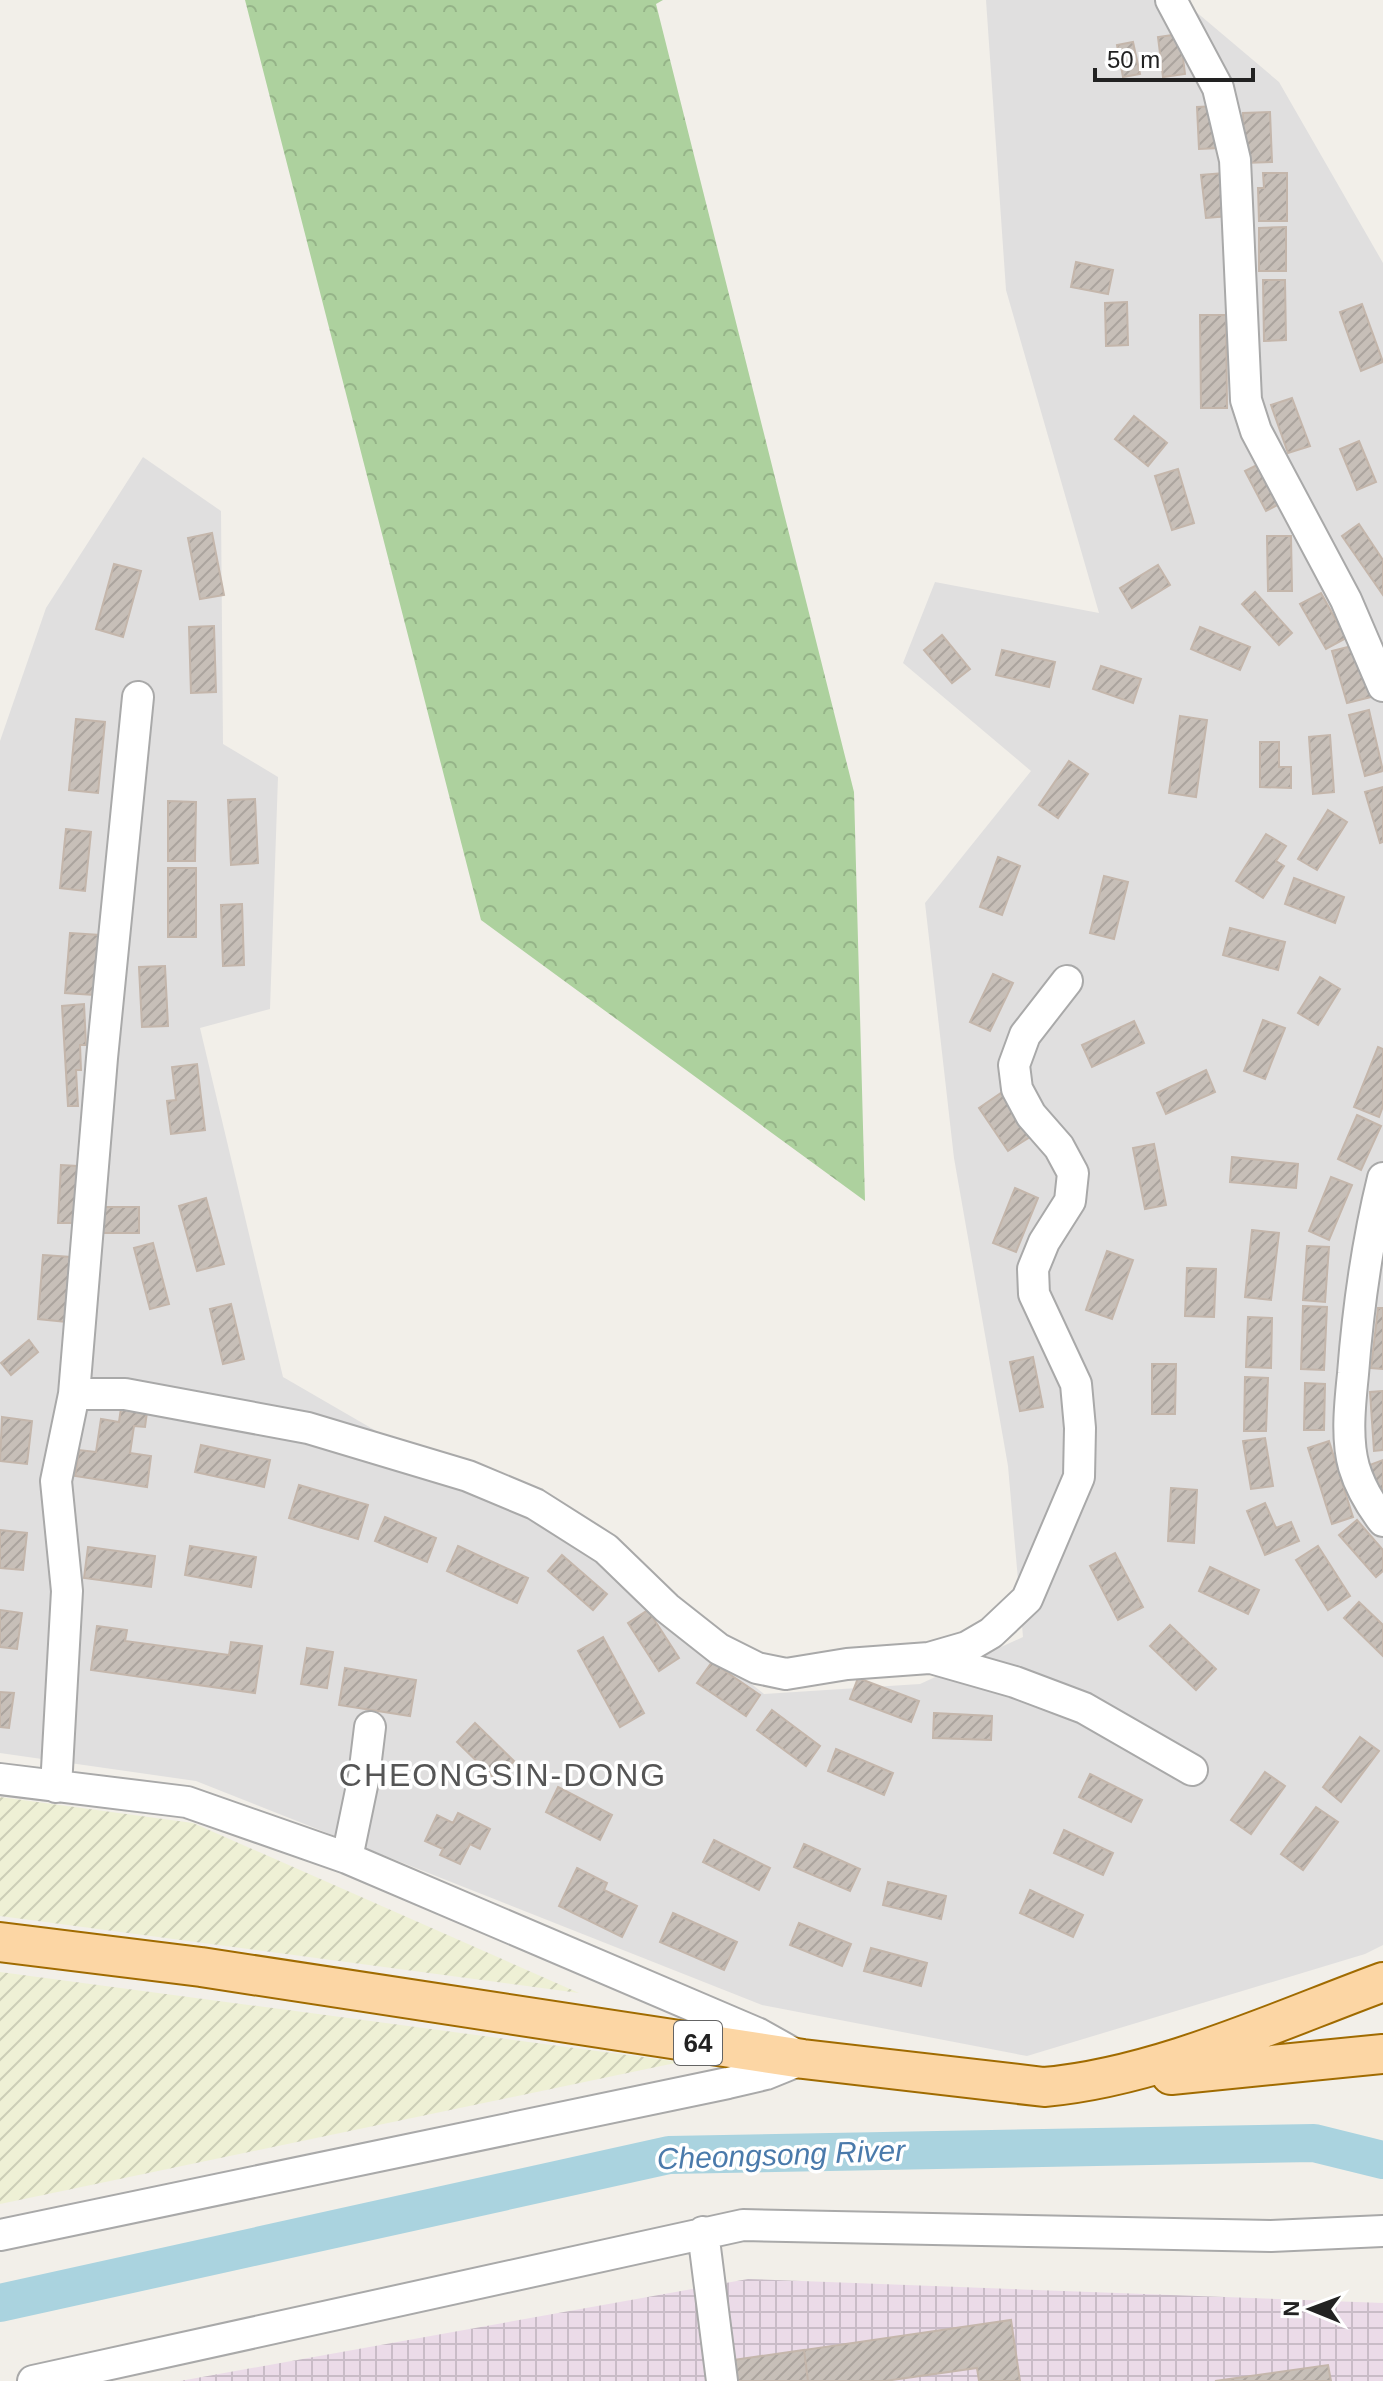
<svg xmlns="http://www.w3.org/2000/svg" width="1383" height="2381" viewBox="0 0 1383 2381" font-family="Helvetica,sans-serif">
<style>
.residential{fill:#e0dfdf}
.industrial{fill:url(#industrial-grid)}
.farmland{fill:url(#farmland-furrows)}
.forest{fill:url(#forest-crowns)}
.lines{fill:none;stroke-linecap:round;stroke-linejoin:round}
.river{stroke:#aad3df;stroke-width:38}
.building{fill:url(#building-hatch);stroke:#c4b6ab;stroke-width:2}
.minor-casing{stroke:#a9a9a9;stroke-width:34}
.major-casing{stroke:#a06b00;stroke-width:42}
.minor{stroke:#fff;stroke-width:30}
.major{stroke:#fcd6a4;stroke-width:38}
.labels{text-anchor:middle;stroke-width:7;stroke-linejoin:round;paint-order:stroke}
.shield{fill:#fff;stroke:#646464;stroke-width:2}
.shield-label{font-size:26px;font-weight:bold;fill:#222}
.water-label{font-size:30px;font-style:italic;fill:#4a7aab;stroke:#fff}
.quarter-label{font-size:32px;letter-spacing:2px;fill:#555;stroke:#fff}
</style>
<defs>
<pattern id="industrial-grid" width="8" height="8" patternUnits="userSpaceOnUse" patternTransform="scale(2)"><rect width="8" height="8" fill="#ebdbe8"/><path d="M0 4h8M4 0v8" fill="none" stroke="#c9bcc7"/></pattern>
<pattern id="farmland-furrows" width="10" height="10" patternUnits="userSpaceOnUse" patternTransform="scale(2)"><rect width="10" height="10" fill="#eef0d5"/><path d="M-1 1l2-2M0 10L10 0M9 11l2-2" fill="none" stroke="#ccceb7"/></pattern>
<pattern id="forest-crowns" width="20" height="18" patternUnits="userSpaceOnUse" patternTransform="scale(2)"><rect width="20" height="18" fill="#add19e"/><path d="M2 6a3 3 0 1 1 6 0M12 15a3 3 0 1 1 6 0" fill="none" stroke="#95b388"/></pattern>
<pattern id="building-hatch" width="6" height="6" patternUnits="userSpaceOnUse" patternTransform="scale(2)"><rect width="6" height="6" fill="#c7bfb8"/><path d="M-1 1l2-2M0 6l6-6M5 7l2-2" fill="none" stroke="#aba49e"/></pattern>
</defs>
<rect width="100%" height="100%" fill="#f2efe9"/>
<path class="residential" d="M986,0h196l97,82 104,181v1682l-18,9 -338,102 -265,-51 -566,-224 -196,-28v-1012l46,-133 97,-151 78,54 2,233 55,33 -8,232 -70,19 83,349 309,179 172,138 156,-10 103,-47 -15,-171 -54,-308 -29,-255 106,-132 -128,-108 32,-81 164,31 -93,-323z"/>
<path class="industrial" d="M748,2279l635,24v78h-1203z"/>
<path class="farmland" d="M0,1797l193,26 386,170 -579,-77z
M0,1972l680,90 -680,142z"/>
<path class="forest" d="M245,0h418l-7,4 198,788 11,409 -384,-281z"/>
<g class="lines">
<path class="river" d="M0,2303l669,-148 645,-12 69,17"/>
</g>
<path class="building" d="M1180,34l5,40 -22,3 -5,-40z
M1133,42l7,32 -17,3 -6,-32z
M1218,106l2,42 -21,1 -2,-42z
M1270,112l2,50 -28,1 -1,-50z
M1224,173l5,43 -23,2 -5,-43z
M1263,173h24v48h-28l-1,-33h6z
M1286,227v44h-27v-43z
M1076,262l37,8 -5,24 -37,-7z
M1263,280h22l1,60 -22,1z
M1127,302l1,43 -22,1 -1,-43z
M1362,304l21,58 -22,9 -21,-59z
M1200,315h26l1,93h-26z
M1292,398l18,48 -22,7 -17,-48z
M1134,416l33,27 -19,23 -33,-27z
M1359,441l17,41 -19,8 -17,-41z
M1265,461l20,40 -19,10 -21,-40z
M1178,469l16,54 -22,7 -17,-54z
M1359,524l24,36v35l-41,-59z
M212,533l12,62 -24,4 -12,-61z
M1267,536h24l1,55h-24z
M114,564l27,7 -18,66 -27,-8z
M1158,565l12,20 -38,23 -12,-20z
M1255,592l37,41 -13,12 -37,-41z
M1321,593l25,45 -20,11 -26,-45z
M214,626l2,66 -25,1 -2,-66z
M1200,627l50,20 -10,23 -49,-21z
M942,635l28,34 -18,14 -28,-33z
M1356,645l15,52 -24,6 -15,-52z
M1002,650l53,12 -6,25 -53,-12z
M1101,666l40,13 -8,24 -40,-14z
M1369,710l14,61 -18,5 -16,-61z
M1180,716l27,4 -11,77 -27,-4z
M76,719l29,3 -7,71 -29,-3z
M1330,735l4,57 -21,2 -4,-57z
M1260,742h19v25h12v21l-31,-1z
M1069,761l19,13 -30,44 -19,-13z
M1383,787v55l-3,1 -15,-51z
M255,799l3,64 -27,2 -3,-65z
M168,801l28,1 -1,59h-27z
M1328,810l19,12 -30,48 -19,-11z
M66,829l25,3 -6,59 -25,-3z
M1266,834l20,12 -10,15 8,5 -21,32 -27,-17z
M998,857l22,9 -18,49 -22,-8z
M168,868h28v69h-28z
M1104,876l24,6 -14,57 -24,-6z
M1294,878l50,19 -9,26 -50,-19z
M242,904l2,61 -21,1 -2,-61z
M1230,928l55,14 -7,28 -55,-15z
M70,933l30,2 -6,60 -29,-2z
M165,966l3,60 -26,1 -3,-60z
M993,974l20,9 -23,48 -20,-9z
M1320,977l20,12 -22,36 -20,-12z
M84,1004l2,41h-6l1,25h-5l2,36h-10l-6,-100z
M1263,1020l22,8 -20,51 -21,-8z
M1134,1021l10,22 -52,24 -10,-22z
M1378,1047l5,2v57l-4,11 -25,-10z
M197,1064l8,66 -34,4 -4,-33 9,-1 -4,-33z
M1206,1070l9,22 -49,22 -9,-21z
M1001,1093l29,44 -22,14 -29,-43z
M1357,1115l24,11 -20,44 -23,-11z
M1154,1144l12,61 -21,4 -12,-61z
M1232,1157l66,7 -2,24 -66,-6z
M61,1165l16,1 -3,57h-16z
M1331,1177l21,8 -23,55 -20,-9z
M1015,1188l23,10 -22,54 -23,-9z
M206,1198l18,66 -27,7 -18,-65z
M95,1207h44v26h-44z
M1252,1230l27,3 -8,67 -26,-3z
M153,1243l16,61 -19,5 -16,-61z
M1307,1246l22,1 -4,55 -22,-2z
M1107,1251l26,9 -21,59 -26,-9z
M43,1255l28,2 -5,65 -28,-3z
M1187,1268l29,1 -2,48 -29,-1z
M231,1304l13,55 -21,5 -13,-55z
M1303,1306l24,1 -3,63 -23,-1z
M1378,1308h5v61l-12,-1z
M1248,1317l24,1 -1,50 -25,-1z
M29,1340l9,12 -27,23 -10,-12z
M1033,1357l10,50 -23,4 -10,-49z
M1152,1364h24l-1,50h-23z
M1245,1377l23,1 -2,53h-22z
M1305,1383l20,1 -1,46h-20z
M1383,1391v59l-9,1 -4,-59z
M122,1401l26,4 -3,22 -11,-1 -4,27 21,3 -4,31 -72,-11 4,-26 17,2 5,-33 18,3z
M2,1417l30,4 -5,43 -27,-3z
M1265,1438l8,48 -22,3 -8,-48z
M1329,1441l24,76 -21,7 -24,-76z
M201,1445l69,15 -6,27 -69,-15z
M1383,1460v30l-5,2 -11,-26z
M299,1485l69,20 -10,34 -69,-21z
M1171,1488l26,2 -3,53 -26,-2z
M1265,1503l11,25 15,-6 8,19 -34,14 -18,-44z
M385,1517l51,21 -9,24 -52,-21z
M1357,1520l26,30v21l-7,6 -37,-42z
M0,1530l27,3 -4,37 -23,-2z
M190,1546l66,11 -5,30 -66,-12z
M458,1546l70,32 -11,25 -70,-32z
M1318,1546l32,50 -22,14 -32,-50z
M88,1547l67,9 -4,31 -67,-9z
M1115,1553l28,54 -25,13 -28,-54z
M562,1555l45,39 -14,16 -45,-39z
M1210,1567l49,23 -11,24 -49,-23z
M1359,1602l24,23v31l-39,-38z
M0,1610l22,3 -5,36 -17,-2z
M648,1610l31,48 -20,13 -31,-48z
M1170,1625l46,44 -20,21 -46,-44z
M97,1626l30,4 -2,11 104,14 2,-13 31,4 -7,47 -164,-23z
M603,1637l41,76 -24,14 -42,-76z
M307,1648l26,4 -6,36 -26,-4z
M712,1662l48,33 -14,21 -49,-33z
M345,1668l71,12 -6,36 -71,-11z
M858,1678l61,23 -8,21 -61,-23z
M0,1692l14,1 -5,35 -9,-1z
M772,1710l48,36 -14,20 -49,-36z
M934,1713l58,3 -1,24 -58,-2z
M475,1723l39,38 -18,19 -39,-38z
M1360,1737l19,14 -38,51 -18,-15z
M836,1749l57,24 -9,22 -56,-24z
M1265,1772l20,14 -34,48 -20,-14z
M1090,1774l52,26 -11,22 -52,-25z
M558,1787l54,28 -12,25 -54,-28z
M1316,1807l22,15 -35,48 -22,-16z
M458,1813l32,16 -10,20 -10,-5 -10,20 -20,-9 3,-6 -18,-8 12,-26 16,8z
M1064,1830l49,23 -10,22 -49,-22z
M714,1840l56,28 -11,22 -56,-28z
M804,1844l56,25 -10,22 -56,-24z
M577,1868l30,15 -3,7 33,16 -15,31 -63,-31z
M888,1882l58,14 -5,23 -58,-14z
M1030,1890l53,25 -10,22 -53,-24z
M673,1913l64,29 -13,28 -64,-28z
M799,1923l52,21 -9,22 -52,-21z
M871,1948l56,15 -6,23 -57,-15z
M1011,2320l9,61h-41l-2,-13 -92,13h-77l-4,-31z
M804,2350l4,31h-72l-3,-21z
M1328,2365l3,16h-116z"/>
<g class="lines">
<g class="minor-casing">
<path id="minor" d="M1171,0l47,88 17,72 11,240 10,31 90,169 37,86
M1383,1178c-16,65 -25,130 -30,196 -3,29 -7,65 1,93 6,20 16,37 29,54
M74,1394h51l183,34 160,48 67,28 71,45 61,59 52,41 38,19 29,6 61,-10 82,-6 38,-11 24,-14 36,-34 52,-122 1,-49 -4,-44 -42,-90 -1,-25 11,-27 26,-41 3,-28 -14,-26 -28,-32 -14,-26 -3,-24 11,-30 42,-54
M931,1658l84,24 69,26 108,62
M0,1779l187,23 160,56 412,176 32,18
M56,1787l11,-196 -11,-110 18,-87 28,-336 36,-361
M347,1858l17,-82 6,-49
M703,2232l19,149
M0,2235l728,-152 38,-9 37,-15
M33,2381l710,-156 528,11 112,-5"/>
</g>
<g class="major-casing">
<path id="major" d="M0,1942l201,25 602,92 241,28c113,-10 233,-66 339,-105
M1171,2075l212,-21"/>
</g>
<use href="#minor" class="minor"/>
<use href="#major" class="major"/>
</g>
<g class="labels">
<rect class="shield" x="674" y="2021" width="48" height="44" rx="6"/>
<g class="shield-label">
<text x="698" y="2052">64</text>
</g>
<g class="water-label">
<text transform="translate(781 2155) rotate(-2)" y="10">Cheongsong River</text>
</g>
<g class="quarter-label">
<text x="503" y="1786">CHEONGSIN-DONG</text>
</g>
</g>
<g transform="translate(1311 2309) rotate(271)" stroke="#ffffff" stroke-width="6" paint-order="stroke">
<path d="M0-6L14 30L0 20L-14 30Z" fill="#222222"/>
<text y="-12" font-size="22" font-weight="bold" text-anchor="middle" fill="#222222">N</text>
</g>
<path d="M1095 68v12h158v-12" fill="none" stroke="#222222" stroke-width="4"/>
<text x="1107" y="68" font-size="24" fill="#222222" stroke="#ffffff" stroke-width="6" paint-order="stroke">50 m</text>
</svg>
